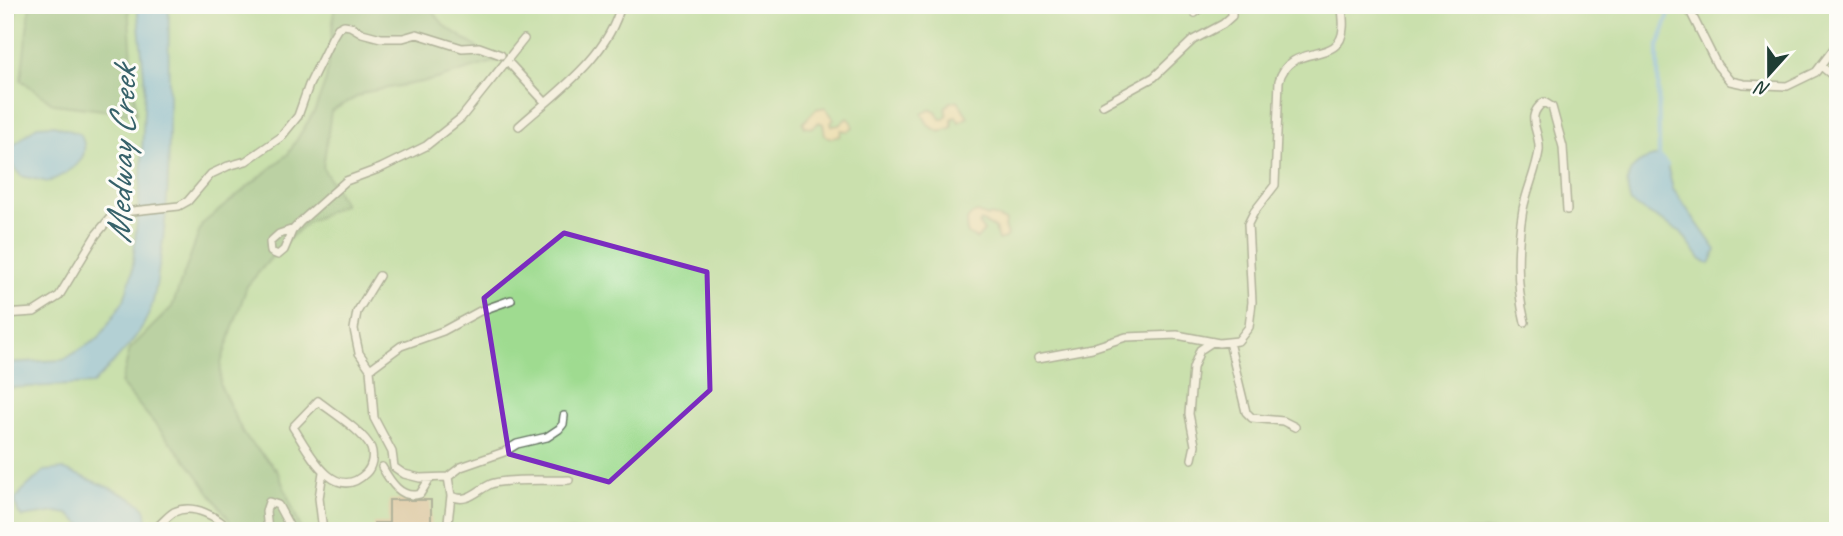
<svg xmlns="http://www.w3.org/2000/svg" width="1843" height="536" viewBox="0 0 1843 536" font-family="Caveat,sans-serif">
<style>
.green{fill:#9fdb90;stroke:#5f8c62;stroke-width:2}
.forest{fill:#7fbb7a;stroke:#4f7c57;stroke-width:2}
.sand{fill:#eeda9e;stroke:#868c69;stroke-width:2}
.water{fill:#6eb9e7;stroke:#467b8e;stroke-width:2}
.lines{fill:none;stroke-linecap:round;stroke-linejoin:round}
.stream{stroke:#6eb9e7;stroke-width:4.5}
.building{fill:#cba77d}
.service-casing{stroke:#677766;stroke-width:10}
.service{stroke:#fff;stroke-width:7}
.marked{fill:none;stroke:#7b2cbf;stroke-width:5;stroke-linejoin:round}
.labels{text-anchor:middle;stroke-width:6;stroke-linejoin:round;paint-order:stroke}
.water-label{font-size:37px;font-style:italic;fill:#37626a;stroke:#fdfcf7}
</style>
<rect width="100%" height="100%" fill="#fdfcf7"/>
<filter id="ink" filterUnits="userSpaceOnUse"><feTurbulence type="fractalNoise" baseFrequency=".0143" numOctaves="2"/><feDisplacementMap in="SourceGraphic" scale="14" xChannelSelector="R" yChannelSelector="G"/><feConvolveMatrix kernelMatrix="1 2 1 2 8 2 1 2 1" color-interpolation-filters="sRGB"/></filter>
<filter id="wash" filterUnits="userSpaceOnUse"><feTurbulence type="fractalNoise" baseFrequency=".00686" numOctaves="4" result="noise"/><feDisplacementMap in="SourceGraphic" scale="28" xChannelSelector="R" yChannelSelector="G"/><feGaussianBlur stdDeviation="1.57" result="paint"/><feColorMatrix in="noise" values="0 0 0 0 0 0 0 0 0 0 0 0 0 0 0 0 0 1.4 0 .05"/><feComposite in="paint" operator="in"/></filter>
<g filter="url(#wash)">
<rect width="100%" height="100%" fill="#ece4c4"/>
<path class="green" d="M16,5h1822v526h-1833v-479l10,-18z"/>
<path class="forest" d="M30,5h98l8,109 -82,-10 -33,-24z
M335,5h92l18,21 52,35 -64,19 -67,12 -35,19 -8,57 21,36 -36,18 -26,23 -35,41 -26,77 -1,22 24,50 33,35 25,61h-69l-5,-13 -39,-54 -68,-80 9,-35 42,-42 30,-83 86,-70 27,-44 11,-30z"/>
<path class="sand" d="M958,101l10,16 -9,5 -3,-5 -4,1v9l-12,5 -11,-6 -7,-12 9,-5 5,2 4,8h4l3,-4 -2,-7 5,-6z
M825,107l9,12 -3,4 1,3 7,-1 8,-7 5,4 1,5 -5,4 -7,-1 -1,6 -8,2 -7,-2 -2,-12 -4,-2 -6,6 -8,-1 -2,-4 13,-14z
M977,212l10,5 4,-2 15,6 -2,6 3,8 -2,3 -7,2 -3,-12 -14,-7 -2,3 5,7 -7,8 -9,-5c-4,-10 -1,-18 9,-22z"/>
<path class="water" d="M137,5h32c-2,86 5,171 -9,256 -3,15 -4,33 -9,47 -10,30 -38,54 -58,76l-88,4v-25l58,-3 36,-22 25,-38 8,-26 9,-97 4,-92z
M54,125l26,9c15,26 -12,39 -32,48l-27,-6 -14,-17 2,-10 28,-23z
M1659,156l8,9 6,24 43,61 -6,14 -9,-4 -20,-28 -50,-29c-9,-27 -1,-42 28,-47z
M63,469c14,6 78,29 82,40 2,3 1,7 2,11l-11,9 -46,2 -22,-17 -12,-2 -34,5 -4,-5 -3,-12 8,-10 21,-19z"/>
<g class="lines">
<path class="stream" d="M1667,165l-8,-9 -1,-109 14,-42"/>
</g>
<g id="blocks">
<path class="building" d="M389,500h42v28h7v3h-64v-8h15z"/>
</g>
</g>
<g filter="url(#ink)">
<use href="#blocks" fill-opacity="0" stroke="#677766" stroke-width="2"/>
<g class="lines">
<g class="service-casing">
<path id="service" d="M1678,5l13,8 26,52 13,16 14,3 43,2 29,-14 22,-29
M1195,13l8,-8
M511,65l34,37
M1821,66l17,14
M1103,105l51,-28 39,-37 30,-16 9,-8v-8l-3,-3
M519,126c38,-34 89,-69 102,-121
M294,229l-15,5 -9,8 1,10 7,3 6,-5 8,-19 8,-9 46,-41 35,-13 45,-22 35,-28 63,-79
M379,276l-22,36 -3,17 5,24 11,16 4,49 18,34 2,15 10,7 16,4 28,-1 13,-10 43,-15 13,-8 30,-7 12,-8 4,-5 1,-8
M5,314l29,-2 25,-16 37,-61 14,-17 13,-6 56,-6 9,-5 23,-27 17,-8 18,-5 35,-24 17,-21 11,-31 23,-47 6,-10 6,-3 6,1 12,7 19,5h22l14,-4 45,14 17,-1 22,8
M1525,322c-9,-36 -8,-77 -2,-113 4,-20 13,-38 16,-58 2,-20 -16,-34 5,-49l8,5 11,40 4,63
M1229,342l17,70 6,6 31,3 12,6
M1038,358l54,-10 34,-11 51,-2 42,8 19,-2 11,-14 3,-25 -4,-78 6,-12 21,-27 4,-104c11,-41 62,-14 64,-53 1,-7 -1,-15 -1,-23
M370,369l31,-23 42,-15 37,-20 31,-11
M318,401c14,11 46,31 53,47 3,8 1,19 -5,25 -32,32 -58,-23 -73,-46z
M1192,459l3,-14 -6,-31 4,-46 7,-18 12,-8
M382,467c8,14 19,33 38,27l10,-16
M448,477l3,19c17,8 26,-6 40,-12 15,-6 60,-3 78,-4
M5,531h1
M152,531c8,-5 15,-15 22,-19 20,-9 44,5 57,19
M268,531l-2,-20 3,-9 9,3 14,26
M323,531l-4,-33 4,-26
M447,531l4,-35"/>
</g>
<use href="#service" class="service"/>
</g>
</g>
<path d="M0 0H1843V536H0ZM564,233l143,39 3,118 -101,92 -100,-28 -25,-156z" fill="#ece4c4" fill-opacity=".55" fill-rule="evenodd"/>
<path class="marked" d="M564,233l143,39 3,118 -101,92 -100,-28 -25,-156z"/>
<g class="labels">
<g class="water-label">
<text transform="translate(120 155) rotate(-88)" y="13">Medway Creek</text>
</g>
</g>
<rect width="1843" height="536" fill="none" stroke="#fdfcf7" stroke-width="28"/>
<g transform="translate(1769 74) rotate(201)" stroke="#fdfcf7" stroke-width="5" paint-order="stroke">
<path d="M0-5L12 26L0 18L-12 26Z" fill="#1f3d34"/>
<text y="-10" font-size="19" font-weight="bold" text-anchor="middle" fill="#1f3d34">N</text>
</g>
</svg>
